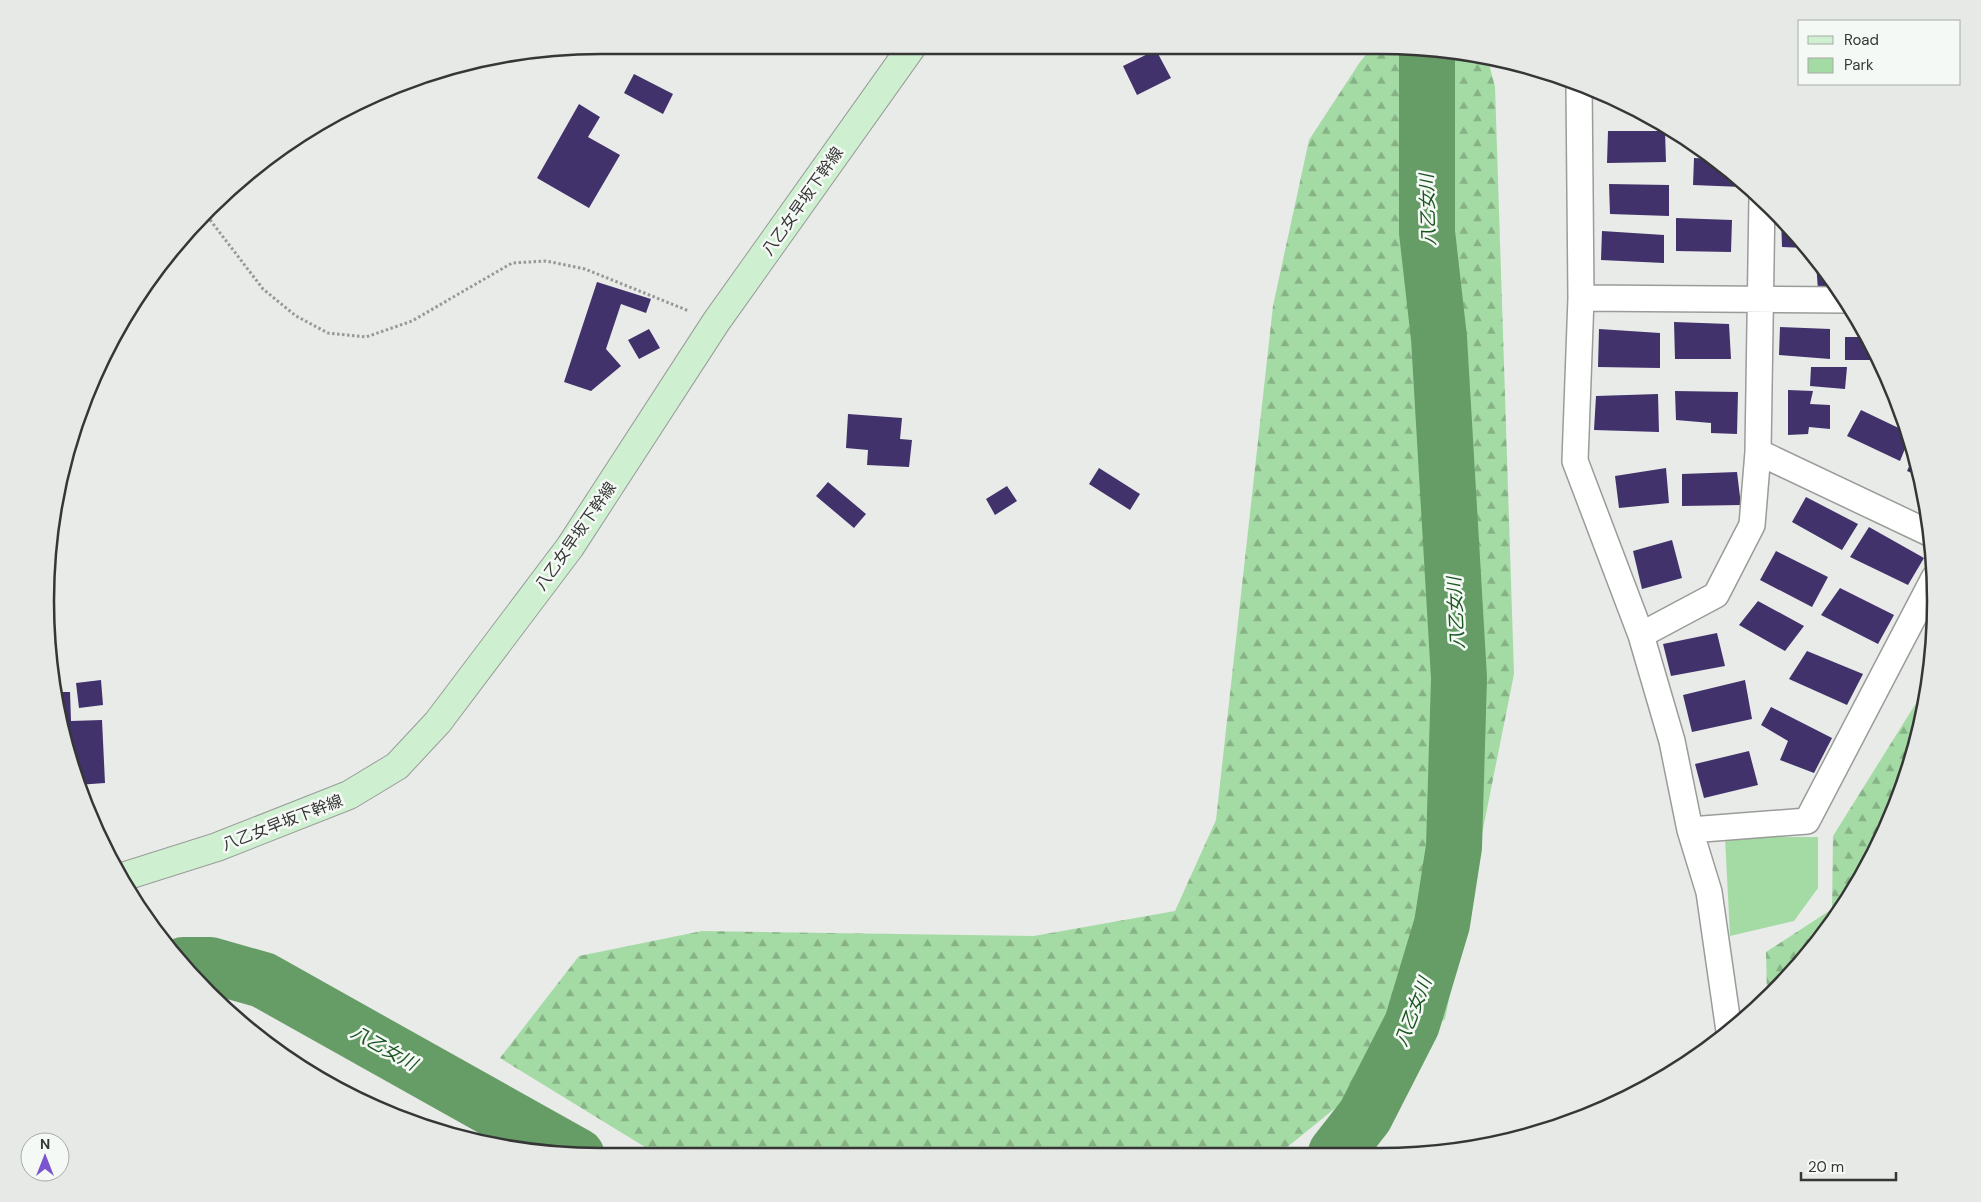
<svg xmlns="http://www.w3.org/2000/svg" width="1981" height="1202" viewBox="0 0 1981 1202" font-family="'DM Sans','Noto Sans JP',sans-serif">
<style>
.forest{fill:url(#forest-firs)}
.park{fill:#a4dba4}
.lines{fill:none;stroke-linecap:round;stroke-linejoin:round}
.river{stroke:#669d67;stroke-width:56}
.building{fill:#42326c}
.street-casing{stroke:#999c99;stroke-width:28}
.secondary-casing{stroke:#999c99;stroke-width:30}
.path{stroke:#979997;stroke-width:3;stroke-dasharray:2.5 2.5;stroke-linecap:butt}
.street{stroke:#fff;stroke-width:25}
.secondary{stroke:#ceefd0;stroke-width:28}
.labels{text-anchor:middle;stroke-width:5;stroke-linejoin:round;paint-order:stroke}
.street-label{font-size:16px;fill:#353635;stroke:#f5f9f5}
.water-label{font-size:18px;font-style:italic;fill:#1b5520;stroke:#f5f9f5}
.rim{fill:none;stroke:#353635;stroke-width:2.5}
</style>
<defs>
<pattern id="forest-firs" width="22" height="20" patternUnits="userSpaceOnUse" patternTransform="scale(1.25)"><rect width="22" height="20" fill="#a4dba4"/><path d="M5 1l3.5 6h-7zM16 11l3.5 6h-7z" fill="#86b286"/></pattern>
</defs>
<rect width="100%" height="100%" fill="#e8ebe8"/>
<path class="forest" d="M1373,46h44l71,14 7,27 19,587 -69,345 -165,134 -622,2 -158,-97 79,-102 123,-25 332,5 141,-25 41,-91 57,-514 36,-166 51,-78z
M1928,684l-3,26 -31,104 -52,96 -75,85 -1,-43 66,-43 1,-73z"/>
<path class="park" d="M1725,837h93v51l-24,33 -64,15z"/>
<g class="lines">
<path class="river" d="M183,965h27l53,15 314,176
M1336,1153l29,-37 47,-92 30,-100 12,-77 5,-169 -20,-340 -12,-106v-184"/>
</g>
<path class="building" d="M1156,50l15,28 -34,17 -14,-29z
M634,74l39,20 -10,20 -39,-21z
M579,104l21,13 -12,20 32,18 -31,53 -52,-30z
M1608,131h57l1,31 -59,1z
M1694,158l19,1 29,23v5l-49,-2z
M1609,184l60,1v31l-59,-2z
M1676,218l56,2 -1,32 -55,-1z
M1781,218l25,30 -24,-1z
M1602,231l62,4v28l-63,-3z
M1816,263h2l22,26 -22,1z
M597,282l54,17 -5,14 -25,-9 -15,45 15,17 -30,25 -27,-9z
M1674,322l55,2 2,35h-56z
M1780,327l50,2v30l-51,-4z
M649,329l11,19 -21,11 -11,-19z
M1599,329l61,4v35l-62,-1z
M1864,333l15,27h-34v-23h18z
M1811,367h36l-2,22 -35,-3z
M1788,390l25,1 -3,13 20,1v24l-21,-2 -1,7 -20,1z
M1675,391l63,1 -1,42 -26,-1v-10l-35,-3z
M1658,394l1,38 -65,-2 2,-34z
M1861,410l46,22 2,7 -9,22 -53,-25z
M848,414l54,4 -2,21 12,1 -3,27 -42,-2 1,-15 -22,-2z
M1914,456l7,21 -14,-6z
M1099,468l41,26 -10,16 -41,-26z
M1666,468l3,35 -50,5 -4,-32z
M1737,472l4,33 -59,1v-32z
M828,482l38,32 -12,14 -38,-32z
M1007,486l10,15 -22,14 -9,-16z
M1806,497l52,27 -16,26 -50,-28z
M1869,527l55,31 -16,27 -58,-28z
M1672,540l10,38 -40,11 -9,-38z
M1776,551l52,26 -16,30 -52,-27z
M1840,588l54,27 -16,29 -57,-29z
M1758,601l46,25 -19,25 -46,-26z
M1717,633l8,33 -54,10 -8,-32z
M1807,651l56,23 -16,31 -58,-26z
M101,680l2,25 -24,3 -3,-25z
M1745,680l7,39 -60,13 -9,-37z
M54,692h16l1,29 31,-1 3,63 -28,2 -21,-76z
M1771,707l61,31 -18,35 -34,-13 8,-19 -27,-16z
M1749,751l9,34 -54,13 -9,-34z"/>
<g class="lines">
<g class="street-casing">
<path id="street" d="M1579,84l2,214 -6,163 66,174 31,106 18,89 19,62 20,139
M1581,298l266,2
M1758,452l171,81
M1641,635l75,-40 36,-70 6,-73 4,-254
M1690,830l117,-9 127,-243"/>
</g>
<g class="secondary-casing">
<path id="secondary" d="M119,878l98,-31 132,-52 48,-29 41,-44 132,-175 146,-225 195,-274"/>
</g>
<path class="path" d="M204,212l59,77 33,27 32,17 38,4 46,-16 100,-58 34,-2 39,8 104,42"/>
<use href="#street" class="street"/>
<use href="#secondary" class="secondary"/>
</g>
<g class="labels">
<g class="street-label">
<text transform="translate(802 201) rotate(-55)" y="6">八乙女早坂下幹線</text>
<text transform="translate(575 536) rotate(-55)" y="6">八乙女早坂下幹線</text>
<text transform="translate(282 822) rotate(-21)" y="6">八乙女早坂下幹線</text>
</g>
<g class="water-label">
<text transform="translate(1428 210) rotate(-92)" y="6">八乙女川</text>
<text transform="translate(1456 613) rotate(-93)" y="6">八乙女川</text>
<text transform="translate(1413 1012) rotate(-69)" y="6">八乙女川</text>
<text transform="translate(384 1048) rotate(29)" y="6">八乙女川</text>
</g>
</g>
<path d="M0 0H1981V1202H0ZM601 54H1380A547 547 0 0 1 1927 601V601A547 547 0 0 1 1380 1148H601A547 547 0 0 1 54 601V601A547 547 0 0 1 601 54Z" fill="#e6e9e6" fill-rule="evenodd"/>
<path class="rim" d="M601 54H1380A547 547 0 0 1 1927 601V601A547 547 0 0 1 1380 1148H601A547 547 0 0 1 54 601V601A547 547 0 0 1 601 54Z"/>
<rect x="1798" y="20" width="162" height="65" fill="#f5f9f5" stroke="#a8aba8"/>
<rect x="1808" y="36" width="25" height="8" fill="#ceefd0" stroke="#a8aba8"/>
<text x="1844" y="45" font-size="15" fill="#353635">Road</text>
<rect x="1808" y="58" width="25" height="15" fill="#a4dba4" stroke="#a8aba8"/>
<text x="1844" y="70" font-size="15" fill="#353635">Park</text>
<g transform="translate(45 1157)"><circle r="24" fill="#f5f9f5" stroke="#a8aba8"/>
<path d="M0-4L9 19L0 12L-9 19Z" fill="#7a55cf"/>
<text y="-8" font-size="14" font-weight="bold" text-anchor="middle" fill="#353635">N</text>
</g>
<path d="M1801 1172v8h95v-8" fill="none" stroke="#353635" stroke-width="2.5"/>
<text x="1808" y="1172" font-size="15" fill="#353635" stroke="#f5f9f5" stroke-width="4" paint-order="stroke">20 m</text>
</svg>
